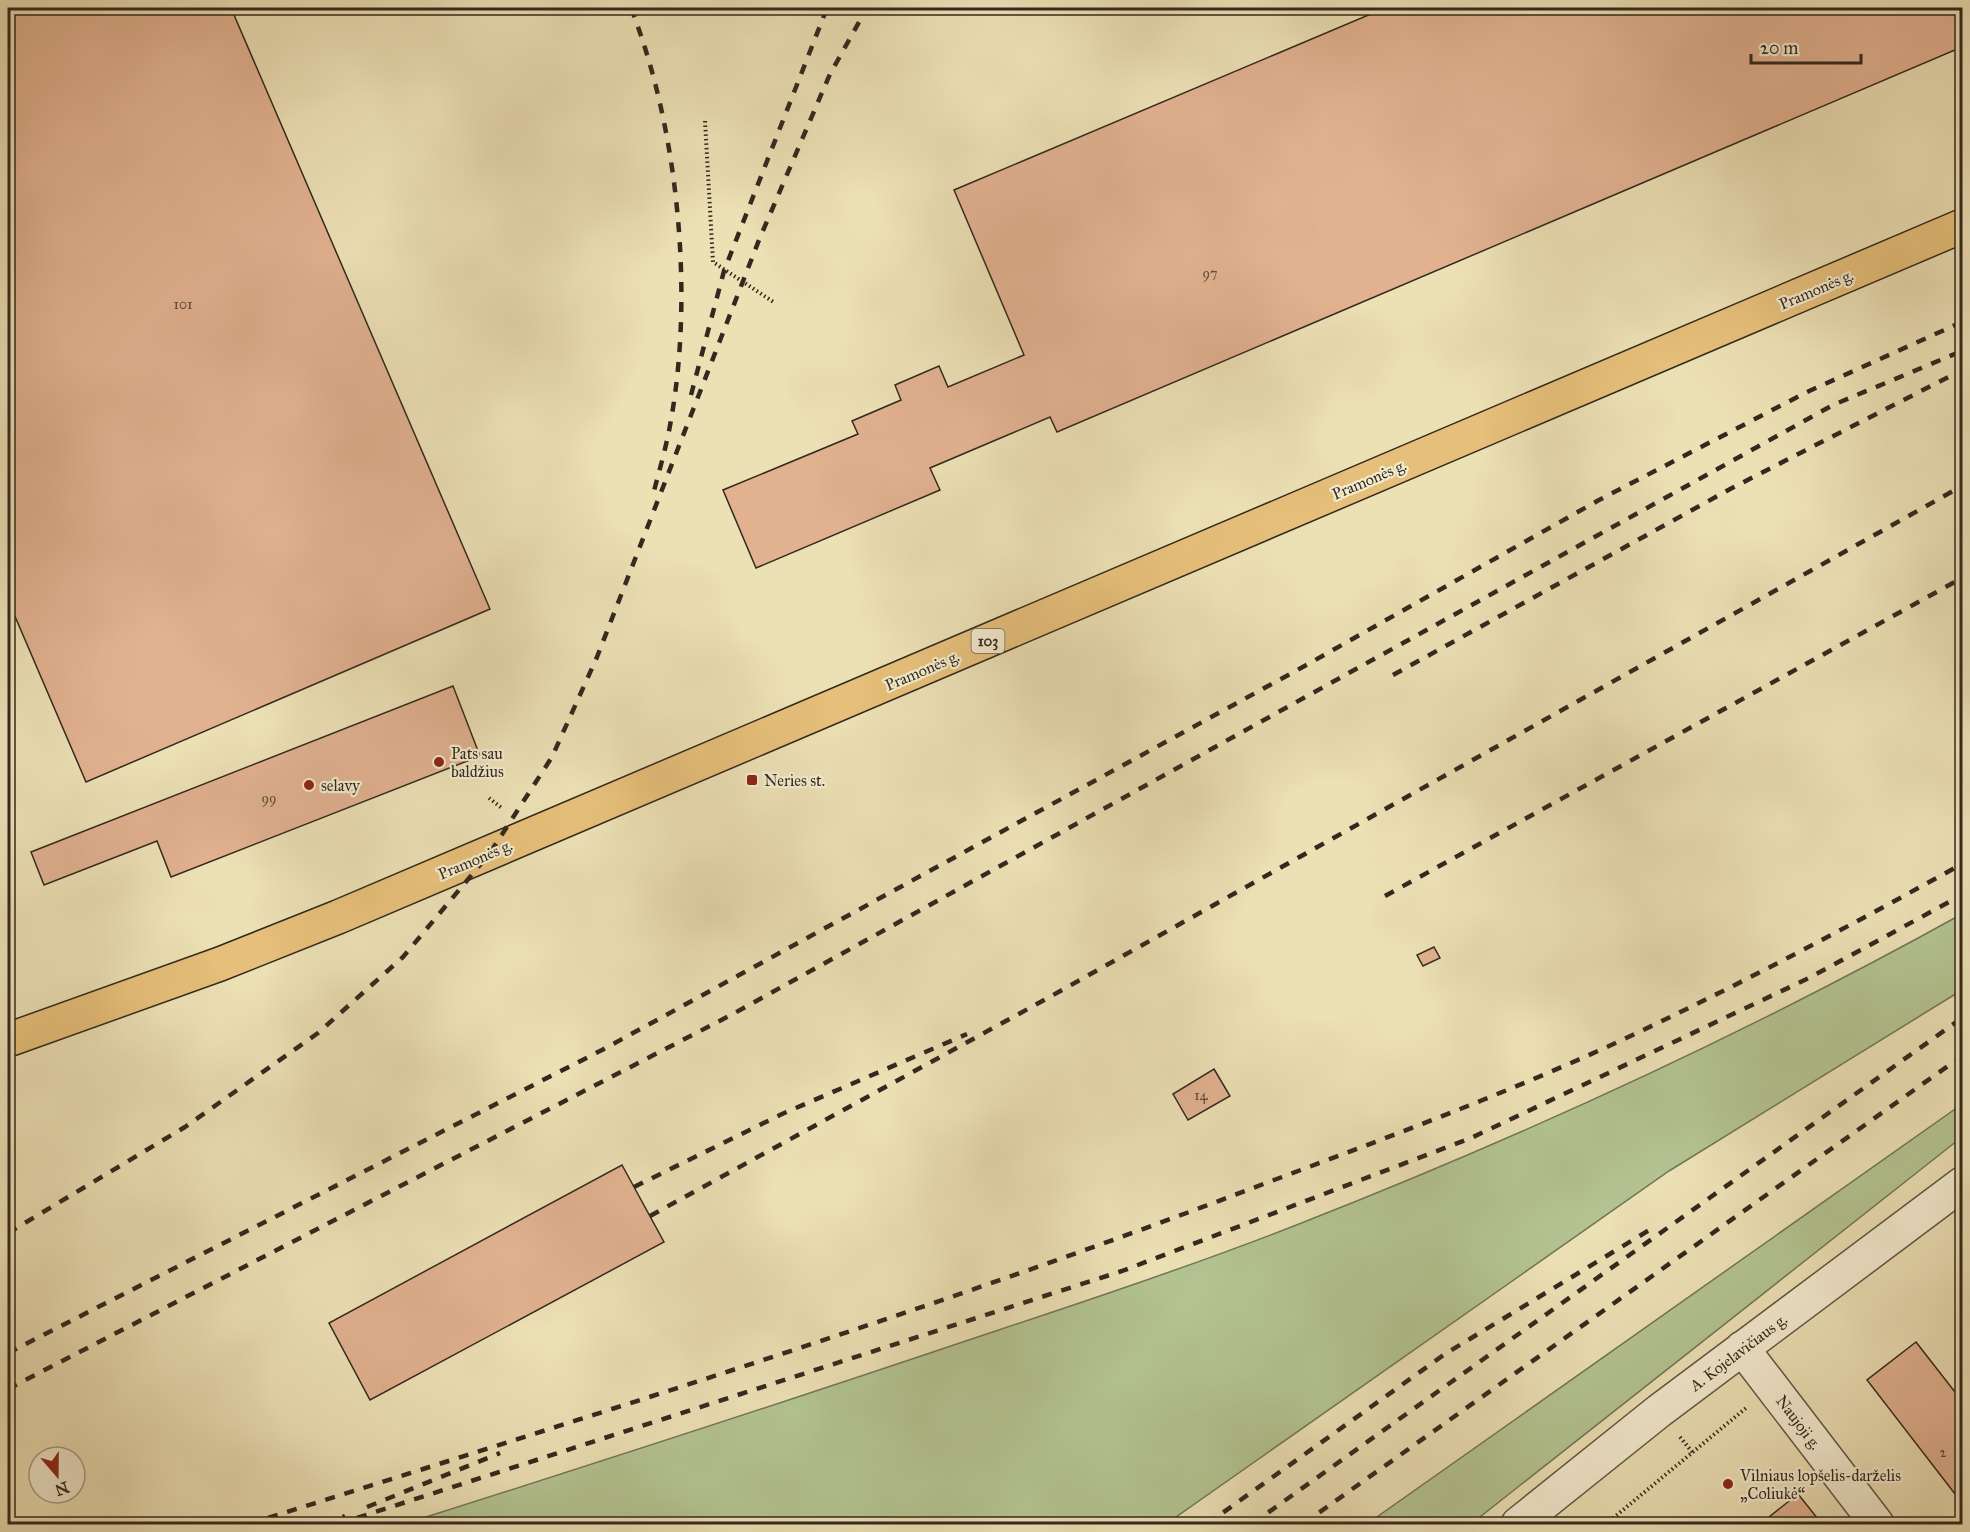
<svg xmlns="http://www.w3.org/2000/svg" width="1970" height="1532" viewBox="0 0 1970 1532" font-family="'IM FELL Great Primer',serif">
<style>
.green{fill:#b3c391;stroke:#727658;stroke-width:1.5}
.building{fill:#e1b190;stroke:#32291e;stroke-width:1.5}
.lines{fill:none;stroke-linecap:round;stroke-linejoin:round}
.minor-casing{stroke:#605744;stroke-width:36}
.major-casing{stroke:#32291e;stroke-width:36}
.path{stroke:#32291e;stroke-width:4;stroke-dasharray:1.5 3;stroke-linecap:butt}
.minor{stroke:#f3ebcf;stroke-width:33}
.major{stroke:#e6c07a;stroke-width:33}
.rail{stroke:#32291e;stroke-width:4.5;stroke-dasharray:10 10;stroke-linecap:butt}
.poi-dot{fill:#8f2418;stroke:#f3ebcf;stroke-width:2}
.labels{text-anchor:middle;stroke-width:4.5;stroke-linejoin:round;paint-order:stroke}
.number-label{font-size:14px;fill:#5e4b3a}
.shield{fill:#f3ebcf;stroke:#6c6353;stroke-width:1.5}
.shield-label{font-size:15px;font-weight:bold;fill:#32291e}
.street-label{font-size:16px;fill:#32291e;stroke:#f3ebcf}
.poi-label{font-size:16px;fill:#32291e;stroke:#f3ebcf;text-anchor:start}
</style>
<rect width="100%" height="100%" fill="#ece0b5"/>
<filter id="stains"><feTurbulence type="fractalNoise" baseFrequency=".00333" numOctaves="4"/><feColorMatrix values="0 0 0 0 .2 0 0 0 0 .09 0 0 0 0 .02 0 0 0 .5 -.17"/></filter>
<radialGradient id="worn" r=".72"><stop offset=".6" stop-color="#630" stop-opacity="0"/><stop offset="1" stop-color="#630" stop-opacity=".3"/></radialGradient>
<path class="green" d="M1962,914v76l-293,181 -503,353h-762c177,-56 353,-113 529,-172 122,-41 246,-81 366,-128 227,-89 450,-192 663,-310z
M1958,1107l4,6v24l-491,387h-104z"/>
<path class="building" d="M8,8h223l259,601 -404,173 -78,-182z
M1385,8h577v39l-905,385 -7,-15 -120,51 10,22 -184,78 -33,-78 135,-56 -6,-13 49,-21 -6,-15 44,-19 9,21 76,-32 -70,-165z
M453,686l27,70 -309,121 -14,-36 -113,44 -13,-33z
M1434,947l6,11 -17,8 -6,-11z
M1214,1069l16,27 -42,24 -15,-26z
M622,1165l42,77 -294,158 -41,-77z
M1916,1342l46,59v102l-95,-123z
M1798,1494l24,30h-55l-3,-3z"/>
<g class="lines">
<g class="minor-casing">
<path id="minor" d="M1742,1348l135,176
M1518,1524l141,-113 303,-227"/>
</g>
<g class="major-casing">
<path id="major" d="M8,1040l212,-76 118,-47 1624,-691"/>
</g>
<path class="path" d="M705,121l8,141 62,41
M489,798l14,11
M1680,1437l13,16
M1606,1524l140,-116"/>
<use href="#minor" class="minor"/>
<use href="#major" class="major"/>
<path class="rail" d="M631,8c47,120 63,284 40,412 -4,24 -11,48 -17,71
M691,395l33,-124 103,-263
M1393,675l339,-187 230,-118
M1385,896l577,-318
M634,1187l148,-73 185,-80
M650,1216l396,-217 916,-513
M8,1233l177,-106 133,-94 85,-76 87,-104 62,-96 45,-100 162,-417 71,-166 37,-66
M8,1353l594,-303 699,-382 298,-168 208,-108 155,-70
M8,1389l723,-374 1102,-610 129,-54
M367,1507l133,-54
M249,1524c341,-108 683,-213 1017,-341 115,-43 231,-86 343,-137 121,-56 237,-118 353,-182
M324,1524l21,-8
M338,1524l784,-253 349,-133 338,-160 153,-83
M1207,1524l238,-170 206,-125
M1252,1524l710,-506
M1303,1524l659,-468"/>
</g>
<g class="poi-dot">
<circle cx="439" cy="762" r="6"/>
<rect x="746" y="774" width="12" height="12" rx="3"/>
<circle cx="309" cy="785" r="6"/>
<circle cx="1728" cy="1484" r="6"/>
</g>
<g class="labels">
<g class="number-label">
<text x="1210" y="278">97</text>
<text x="183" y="309">101</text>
<text x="269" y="803">99</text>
<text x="1201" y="1100">14</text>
<text x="1943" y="1457">2</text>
</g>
<rect class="shield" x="971.5" y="629" width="33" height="24" rx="4.5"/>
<g class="shield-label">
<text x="988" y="646">103</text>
</g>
<g class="street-label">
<text transform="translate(1816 289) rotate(-23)" y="6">Pramonės g.</text>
<text transform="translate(1369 479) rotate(-23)" y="6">Pramonės g.</text>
<text transform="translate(922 670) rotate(-23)" y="6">Pramonės g.</text>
<text transform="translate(475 859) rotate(-23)" y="6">Pramonės g.</text>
<text transform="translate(1738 1352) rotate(-37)" y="6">A. Kojelavičiaus g.</text>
<text transform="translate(1799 1422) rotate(53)" y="6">Naujoji g.</text>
</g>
<g class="poi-label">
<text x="451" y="759">Pats sau<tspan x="451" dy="18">baldžius</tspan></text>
<text x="764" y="786">Neries st.</text>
<text x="321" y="791">selavy</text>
<text x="1740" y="1481">Vilniaus lopšelis-darželis<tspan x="1740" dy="18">„Coliukė“</tspan></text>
</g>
</g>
<rect width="1970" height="1532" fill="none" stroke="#ece0b5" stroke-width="30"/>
<rect x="9" y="9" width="1952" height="1514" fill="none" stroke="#32291e" stroke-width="3"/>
<rect x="15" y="15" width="1940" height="1502" fill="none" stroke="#32291e" stroke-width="1.5"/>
<g transform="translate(57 1475) rotate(160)"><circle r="28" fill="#f3ebcf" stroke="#a69d88" stroke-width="1.5"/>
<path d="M0-4.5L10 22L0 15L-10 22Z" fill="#8f2418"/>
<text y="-9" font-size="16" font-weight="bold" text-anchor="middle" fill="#32291e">N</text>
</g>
<path d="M1751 54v9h110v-9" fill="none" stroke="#32291e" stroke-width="3"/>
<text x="1760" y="54" font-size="18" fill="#32291e" stroke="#f3ebcf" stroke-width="4.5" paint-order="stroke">20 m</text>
<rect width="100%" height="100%" filter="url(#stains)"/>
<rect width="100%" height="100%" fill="url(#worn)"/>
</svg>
